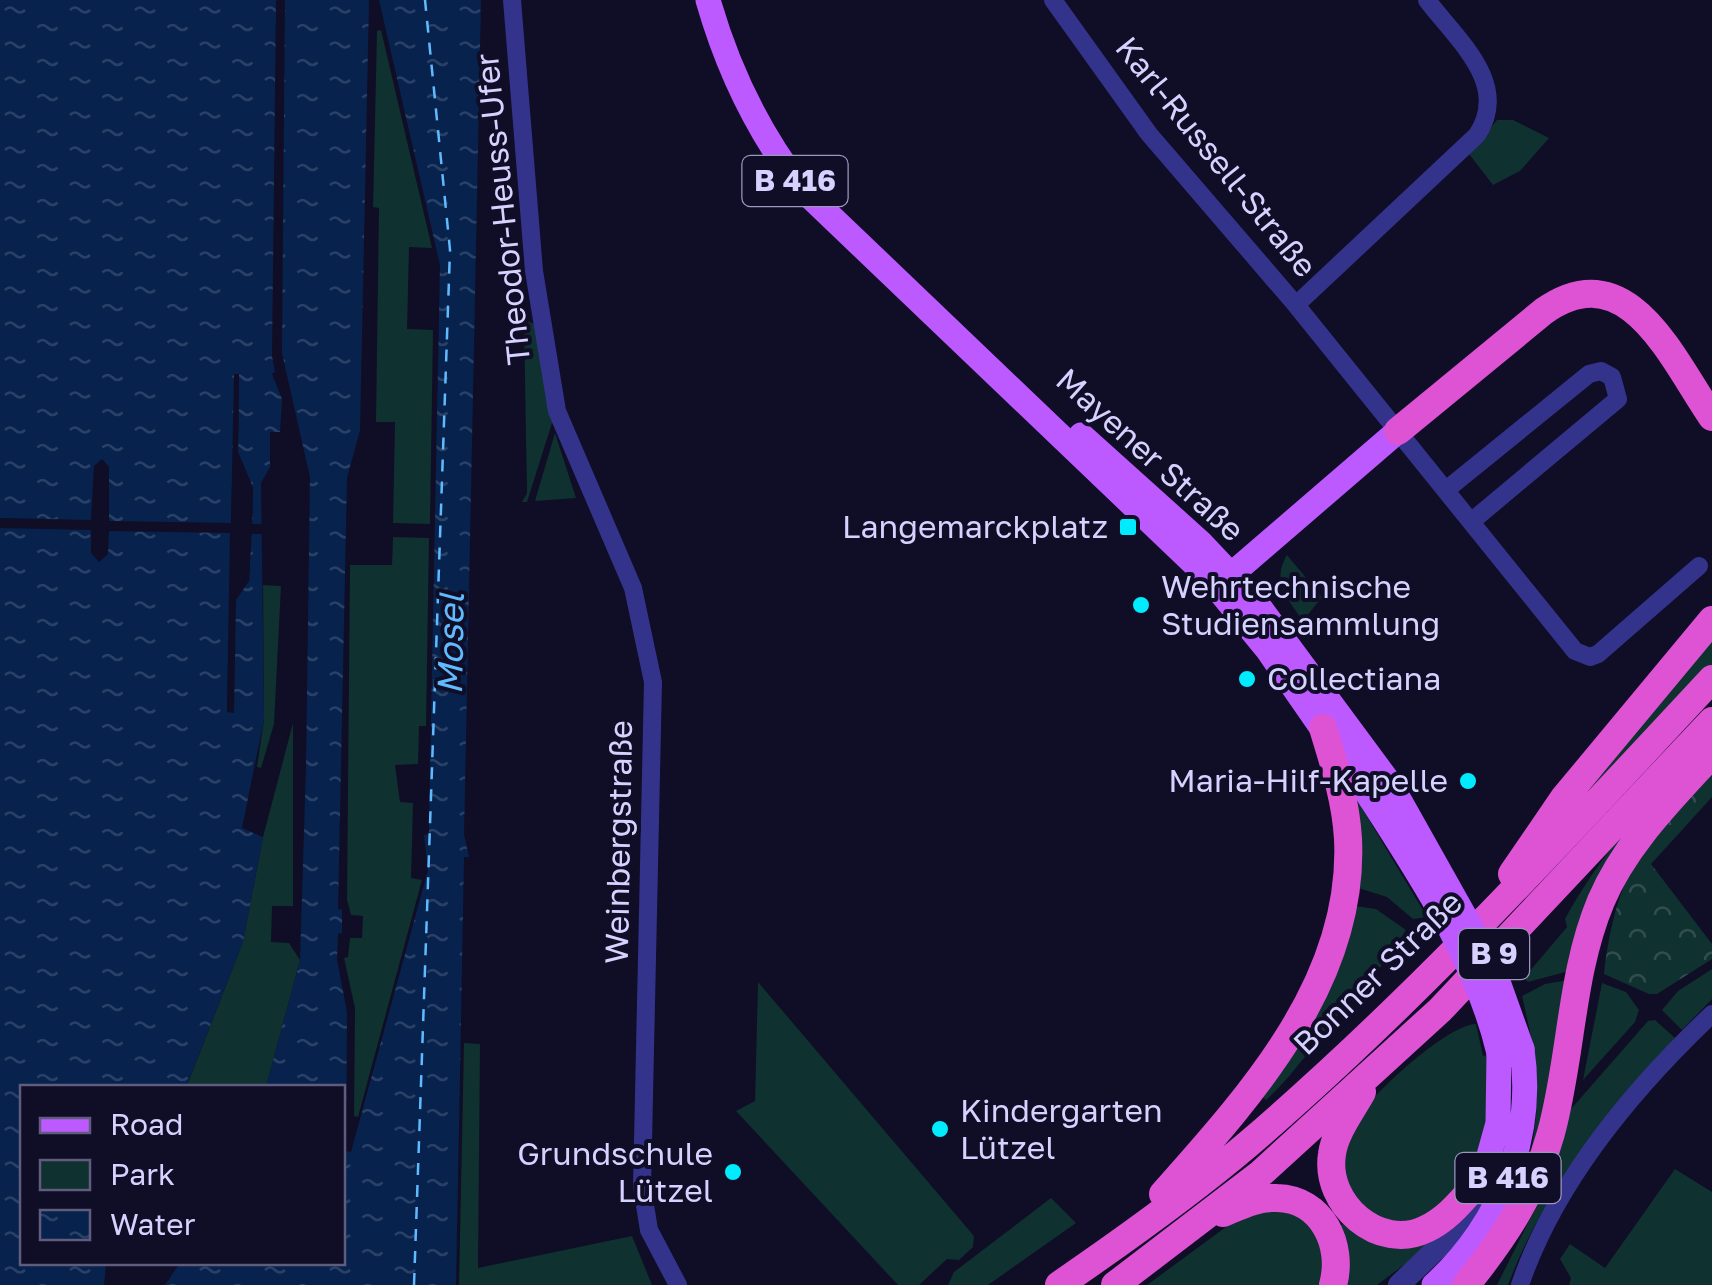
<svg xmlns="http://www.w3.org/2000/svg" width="1712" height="1285" viewBox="0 0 1712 1285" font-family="'Golos Text',sans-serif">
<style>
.green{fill:#0f312f}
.forest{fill:url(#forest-crowns)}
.water{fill:url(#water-ripples);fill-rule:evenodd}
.pier{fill:#100d27;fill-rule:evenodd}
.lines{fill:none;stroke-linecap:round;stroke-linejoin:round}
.ferry{stroke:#60baff;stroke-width:2.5;stroke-dasharray:12 10;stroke-linecap:butt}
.minor{stroke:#34338b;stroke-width:18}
.tertiary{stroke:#34338b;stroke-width:22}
.primary{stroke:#bc59ff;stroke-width:25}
.trunk{stroke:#de53d4;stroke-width:28}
.primary-bridge{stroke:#bc59ff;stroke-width:25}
.poi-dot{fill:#00ebfd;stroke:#100d27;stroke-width:4}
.labels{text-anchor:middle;stroke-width:8;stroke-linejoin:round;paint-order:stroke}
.shield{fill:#100d27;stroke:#9b97be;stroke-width:2.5}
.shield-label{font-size:30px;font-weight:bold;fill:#d6d2ff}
.street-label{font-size:32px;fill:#d6d2ff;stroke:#100d27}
.poi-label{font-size:32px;fill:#d6d2ff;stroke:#100d27;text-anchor:end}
.water-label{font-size:35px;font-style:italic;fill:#60baff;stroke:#100d27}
</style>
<defs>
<pattern id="forest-crowns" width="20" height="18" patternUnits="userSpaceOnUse" patternTransform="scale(2.5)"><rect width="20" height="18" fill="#0f312f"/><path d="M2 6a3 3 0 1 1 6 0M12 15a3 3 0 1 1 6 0" fill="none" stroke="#314e4e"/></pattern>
<pattern id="water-ripples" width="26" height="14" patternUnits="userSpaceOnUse" patternTransform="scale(2.5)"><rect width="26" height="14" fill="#07224c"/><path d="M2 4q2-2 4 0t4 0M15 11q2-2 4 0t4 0" fill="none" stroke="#2a4167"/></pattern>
</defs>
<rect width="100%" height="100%" fill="#100d27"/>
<path class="green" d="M381,30l51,218 -23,-1 -2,82 26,1 -3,194 -37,-1 2,-101h-19l3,-214 -6,-1 4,-176z
M1497,120h16l36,18 -29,33 -27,14 -24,-31z
M524,320l13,5 15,98 -25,79h-5l5,-9z
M555,433l21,65 -41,3z
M393,537l36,1 -3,188h-7l-1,38 -23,1 5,37 13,1 -2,75 11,2 -64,237 -4,-1 1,-108 -11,-50 4,-1 2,-19h12l1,-22 -12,-1 -4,-15 3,-335h42z
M1287,555l35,42 -19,24c-15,-21 -32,-40 -16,-66z
M263,585l18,1 -7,138 -13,44 -4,-1 7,-48z
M1712,632v33l-145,151z
M293,723v183h-21l-1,36 18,1 11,17 -34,127 -80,1 57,-146 20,-105z
M1694,753l-125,218 -41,11 -4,-4 43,-51 -2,-8c34,-63 81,-114 129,-166z
M1354,795l73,122 -14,2 -26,-22 -29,-9z
M1355,906l21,3 30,21c-19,34 -44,57 -69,86 -25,29 -43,59 -71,84l-6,-5z
M1712,969v30l-30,31 -20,-20 16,-19z
M1568,980l-29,162 -8,9c12,-65 5,-93 -9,-155l23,-12z
M758,982l216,254 -1,11 -14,13 -12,-1 -28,26h-21l-162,-174 19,-10z
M1602,983l24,9 13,18 -4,12 -52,58z
M1655,1020l20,18c-66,77 -131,150 -167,247h-11l55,-110 19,-66 77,-88z
M1476,1024l7,32 5,-1 -2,71 -17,51 -29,36 -52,14 -48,-40c1,-14 -1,-34 3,-47 12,-32 101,-115 133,-116z
M464,1043l16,1 -2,224 154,-32 20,49h-193z
M1675,1169l37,23v93h-143l2,-7 -11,-19 10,-15 35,24z
M1051,1198l25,25 -88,62h-40l6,-13z
M1282,1207l35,18 10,60h-180l98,-72z
M1343,1224l39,21 44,-4 -2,9 -47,35h-33l3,-44 -8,-15z"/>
<path class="forest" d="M1712,769v28l-61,67 61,80v15l-55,35h-8l-45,-20c13,-107 39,-127 108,-205z"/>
<path class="water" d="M0,0h276l-4,356 3,16 -3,2 10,25 -2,33h-10v35l-9,16 3,236 -22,109 21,9 -20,105 -57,145 -164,1v174l84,1 -2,22h-104zM239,375l-1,77 15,36 -1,39 -3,54 -13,18 -9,113 5,-229z
M285,0h84l-9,430 -13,48 -9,431 4,1v24l-4,-1 -1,27 10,52 -1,139 5,1 77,-282 -4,-35 5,-1v-10l11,-559 -61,-265h102l-17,835 5,22h-5l-8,428h-291l15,-22 162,-1v-174l-76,-1 34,-127 6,-192 4,-291 -28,-124z"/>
<path class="pier" d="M234,374h5l-1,78 15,36 -1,36h14v10h-15l-2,47 -13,19 -2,113 -7,-1 3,-179 -121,-2 -1,23 -9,8 -8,-9v-23l-91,-2v-10l91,2 3,-54 8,-7 7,8v54l122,2zM238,470l9,19v37l-3,54 -9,13z"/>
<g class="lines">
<path class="ferry" d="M414,1285l36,-1035 -25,-250"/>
<path class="minor" d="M512,0l22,271 23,140 76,177 20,94 -11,505 7,43 29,55
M1053,0l96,134 147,171 279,346 15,6 8,-3 101,-88
M1296,305l181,-170c34,-51 -20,-95 -50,-135
M1446,490l143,-116 12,-3 11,6 6,22 -146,122
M1520,1285c35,-103 114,-197 192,-271"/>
<path class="tertiary" d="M1399,1285l54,-52 22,-39"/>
<path class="primary" d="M708,0c20,70 49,131 94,189l406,388 59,72 104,150
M1081,435l120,108 51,54 139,188
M1232,574l166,-143
M1483,1177l15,-54 1,-70
M1434,1285c66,-61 101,-146 88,-236"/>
<path class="trunk" d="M1398,431l146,-120c84,-59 128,48 168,106
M1512,874l52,-76 148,-178
M1362,1092c-11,20 -27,40 -30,62 -8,50 47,98 94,75 24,-11 39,-33 57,-52
M1163,1194c88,-99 192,-213 185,-355 -2,-38 -14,-75 -25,-111
M1223,1213c17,-7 35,-16 54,-15 45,1 67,47 56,87
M1059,1285c64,-44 129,-90 188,-140 167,-143 316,-306 465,-466
M1115,1285l144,-110 181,-165 272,-289
M1466,1285c38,-47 69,-93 85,-152 21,-77 19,-158 50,-232 24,-57 70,-102 111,-147"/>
<path class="primary-bridge" d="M1391,785l101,180 30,84
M1371,799c51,80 106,161 128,254"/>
</g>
<g class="poi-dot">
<rect x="1118" y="517" width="20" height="20" rx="5"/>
<circle cx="1141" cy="605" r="10"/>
<circle cx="1247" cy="679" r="10"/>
<circle cx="1468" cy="781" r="10"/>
<circle cx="940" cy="1129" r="10"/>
<circle cx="733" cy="1172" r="10"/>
</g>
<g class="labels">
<g class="shield">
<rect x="742.5" y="156" width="105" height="50" rx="8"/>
<rect x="1459" y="929" width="70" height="50" rx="8"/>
<rect x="1455.5" y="1153" width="105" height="50" rx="8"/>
</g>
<g class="shield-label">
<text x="795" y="191">B 416</text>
<text x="1494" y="964">B 9</text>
<text x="1508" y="1188">B 416</text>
</g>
<g class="street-label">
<text transform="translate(1216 157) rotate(51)" y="11">Karl-Russell-Straße</text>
<text transform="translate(503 209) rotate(-96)" y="11">Theodor-Heuss-Ufer</text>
<text transform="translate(1150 455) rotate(42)" y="11">Mayener Straße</text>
<text transform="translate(619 842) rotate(-89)" y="11">Weinbergstraße</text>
<text transform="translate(1378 973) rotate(-44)" y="11">Bonner Straße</text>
</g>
<g class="poi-label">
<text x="1108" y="538">Langemarckplatz</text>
<text x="1161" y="598" text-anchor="start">Wehrtechnische<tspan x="1161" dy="37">Studiensammlung</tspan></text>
<text x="1267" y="690" text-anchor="start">Collectiana</text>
<text x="1448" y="792">Maria-Hilf-Kapelle</text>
<text x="960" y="1122" text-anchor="start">Kindergarten<tspan x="960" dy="37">Lützel</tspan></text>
<text x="713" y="1165">Grundschule<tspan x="713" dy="37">Lützel</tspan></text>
</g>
<g class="water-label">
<text transform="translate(451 644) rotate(-89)" y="12">Mosel</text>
</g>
</g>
<rect x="20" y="1085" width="325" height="180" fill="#100d27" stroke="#5f5c7d" stroke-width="2.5"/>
<rect x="40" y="1118" width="50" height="15" fill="#bc59ff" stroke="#5f5c7d" stroke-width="2.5"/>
<text x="110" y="1135" font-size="30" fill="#d6d2ff">Road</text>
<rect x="40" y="1160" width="50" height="30" fill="#0f312f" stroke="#5f5c7d" stroke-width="2.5"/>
<text x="110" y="1185" font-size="30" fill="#d6d2ff">Park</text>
<rect x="40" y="1210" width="50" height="30" fill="url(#water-ripples)" stroke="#5f5c7d" stroke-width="2.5"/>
<text x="110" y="1235" font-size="30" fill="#d6d2ff">Water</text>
</svg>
